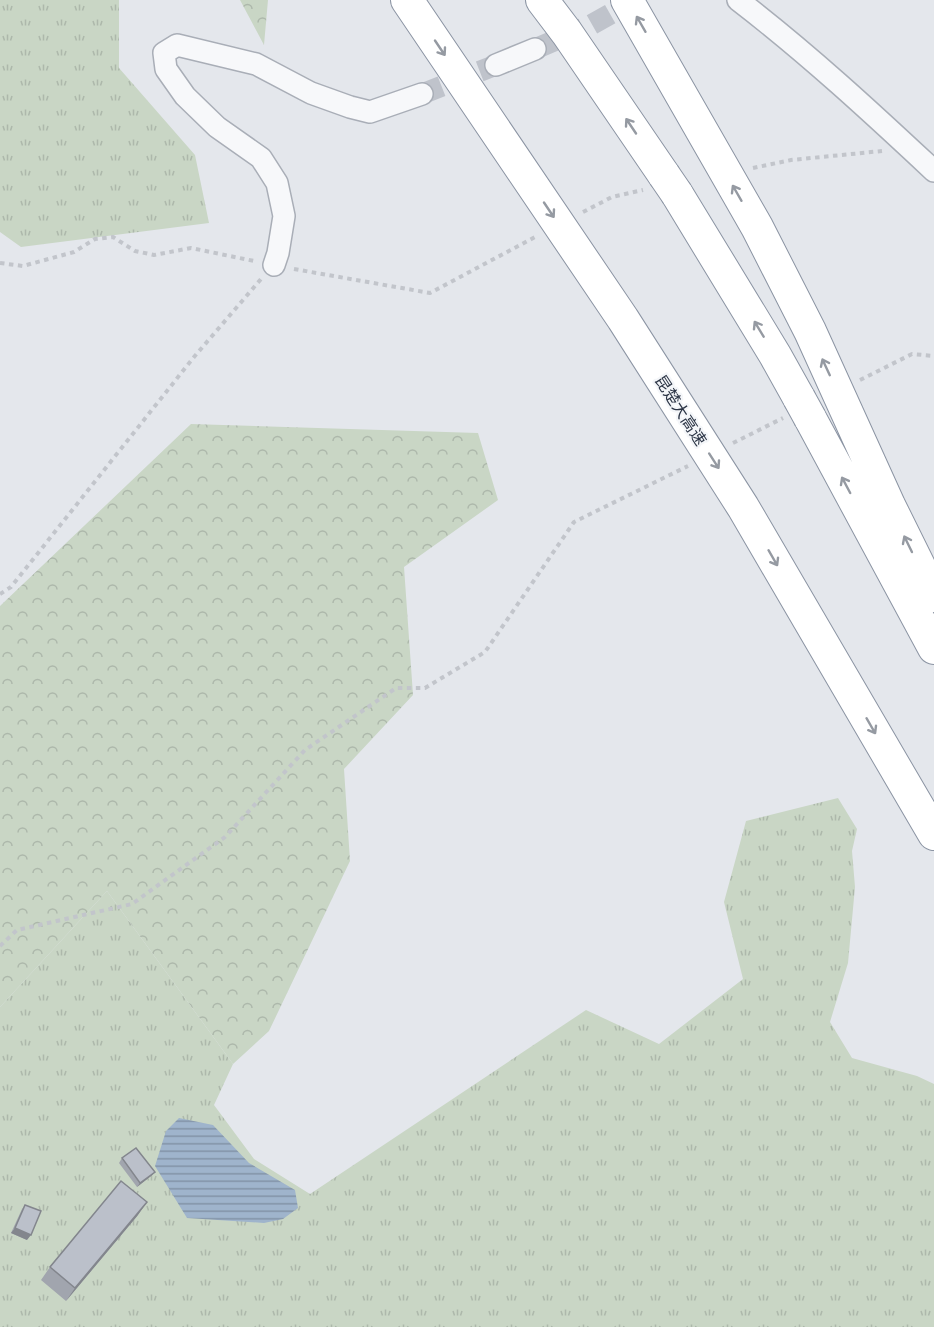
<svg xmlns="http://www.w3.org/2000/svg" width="934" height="1327" viewBox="0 0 934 1327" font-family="'DM Sans','Noto Sans SC',sans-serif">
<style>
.grass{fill:url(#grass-tufts)}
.forest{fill:url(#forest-crowns)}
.water{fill:url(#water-rules)}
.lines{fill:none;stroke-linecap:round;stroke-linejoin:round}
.minor-tunnel{stroke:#bfc3cb;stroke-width:21;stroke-dasharray:21 10;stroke-linecap:butt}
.minor-casing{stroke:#a9aeb7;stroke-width:24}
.highway-casing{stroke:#8b94a3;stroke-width:34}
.path{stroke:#c2c5cb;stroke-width:4;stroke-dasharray:4.5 4.5;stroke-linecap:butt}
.minor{stroke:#f7f8fa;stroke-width:21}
.highway{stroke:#fff;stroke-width:32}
.highway-bridge-casing{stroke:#8b94a3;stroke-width:34;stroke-linecap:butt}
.highway-bridge{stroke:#fff;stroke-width:32}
.wall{fill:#a1a5ae}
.shaded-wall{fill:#83868d}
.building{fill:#bbc0ca;stroke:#83868d;stroke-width:1.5}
.oneway{stroke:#959aa2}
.labels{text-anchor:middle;stroke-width:4.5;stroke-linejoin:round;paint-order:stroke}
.street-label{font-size:16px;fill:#2b3445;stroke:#f4f6f9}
</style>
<defs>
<pattern id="grass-tufts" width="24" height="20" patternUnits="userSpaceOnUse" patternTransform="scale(1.5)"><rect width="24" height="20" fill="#c9d6c5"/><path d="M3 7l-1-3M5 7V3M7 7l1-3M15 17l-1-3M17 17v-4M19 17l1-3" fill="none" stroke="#adb8ab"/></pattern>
<pattern id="forest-crowns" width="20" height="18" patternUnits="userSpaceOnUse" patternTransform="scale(1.5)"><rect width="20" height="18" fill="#c9d6c5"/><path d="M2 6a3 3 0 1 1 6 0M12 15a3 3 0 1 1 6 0" fill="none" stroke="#adb8ab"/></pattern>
<pattern id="water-rules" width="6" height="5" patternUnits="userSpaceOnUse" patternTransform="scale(1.5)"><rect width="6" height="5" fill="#9fb4cc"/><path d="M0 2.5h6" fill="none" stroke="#8293a7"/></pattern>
</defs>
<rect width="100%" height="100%" fill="#e4e7ec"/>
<path class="grass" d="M0,0h119v68l76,87 14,68 -188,24 -21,-15z
M838,798l19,31 -5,22 3,36 -7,76 -18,59 22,36 65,18 17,8v243h-934v-320l107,-116 126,173 -19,41 40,54 56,35 276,-184 73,34 84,-65 -19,-77 22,-81z"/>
<path class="forest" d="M240,0h28l-4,45z
M191,424l287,9 20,67 -94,67 9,128 -69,74 6,92 -81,170 -36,33 -126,-173 -107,116v-401z"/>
<path class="water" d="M179,1118l34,7 36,38 46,27 3,18 -15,11 -19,4 -77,-5 -32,-52 11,-35z"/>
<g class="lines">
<path class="minor-tunnel" d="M535,49l56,-24 44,-25
M422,94l74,-29"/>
<g class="minor-casing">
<path id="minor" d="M738,0c69,53 133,112 196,171
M496,65l39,-16
M274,265l4,-12 6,-37 -7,-33 -16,-25 -44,-31 -32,-31 -19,-27 -2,-16 13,-8 79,19 55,29 39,14 20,5 52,-18"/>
</g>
<g class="highway-casing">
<path id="highway" d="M407,0l216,319 120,188 191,327
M542,0l25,33 97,142
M627,0l130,227 53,104 79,174 45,91
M677,194l98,161 24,43
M810,418l124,230"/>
</g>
<path class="path" d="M753,168l38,-8 91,-9
M583,212l29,-15 31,-7
M0,263l23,3 51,-14 21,-13 18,-2 22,14 19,4 37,-7 63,13
M294,269l136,24 107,-57
M860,380l52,-26 22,2
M733,443l50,-25
M0,594l11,-7 183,-230 67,-78
M0,946l17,-16 115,-26 93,-67 80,-87 91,-62h29l60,-36 89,-130 114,-56"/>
<use href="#minor" class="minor"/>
<use href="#highway" class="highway"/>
<g class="highway-bridge-casing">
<path id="highway-bridge" d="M664,175l13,19
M799,398l11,20"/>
</g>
<use href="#highway-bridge" class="highway-bridge"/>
</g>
<path class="wall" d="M122,1158l33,14 -4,4 -14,11 -18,-24z
M25,1205l2,35 -16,-7 11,-24z
M138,1215l-72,86 -25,-21 9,-13z"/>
<path class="shaded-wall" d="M155,1172l-4,4 -14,11 3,-4z
M147,1202l-9,13 -72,86 9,-13z
M15,1228l16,7 -4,5 -16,-7z"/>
<path class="building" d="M136,1148l19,24 -15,11 -18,-25z
M121,1181l26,21 -72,86 -25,-21z
M25,1205l16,6 -10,24 -16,-7z"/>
<defs><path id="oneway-shaft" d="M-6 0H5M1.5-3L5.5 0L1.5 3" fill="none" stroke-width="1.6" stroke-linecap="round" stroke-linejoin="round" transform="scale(1.5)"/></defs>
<g class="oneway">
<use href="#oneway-shaft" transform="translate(641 24) rotate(-120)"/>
<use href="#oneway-shaft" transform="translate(440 48) rotate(56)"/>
<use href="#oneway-shaft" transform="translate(631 126) rotate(-124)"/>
<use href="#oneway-shaft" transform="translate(737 193) rotate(-120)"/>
<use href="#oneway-shaft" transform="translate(549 210) rotate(56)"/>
<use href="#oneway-shaft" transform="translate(759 329) rotate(-121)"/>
<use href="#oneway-shaft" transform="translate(826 367) rotate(-115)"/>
<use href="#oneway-shaft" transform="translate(714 461) rotate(57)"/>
<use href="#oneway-shaft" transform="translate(846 485) rotate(-118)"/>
<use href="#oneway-shaft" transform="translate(908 544) rotate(-116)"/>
<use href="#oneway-shaft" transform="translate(773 558) rotate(60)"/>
<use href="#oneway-shaft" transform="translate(871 726) rotate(60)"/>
</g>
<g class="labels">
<g class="street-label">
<text transform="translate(681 410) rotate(57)" y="6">昆楚大高速</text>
</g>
</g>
</svg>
